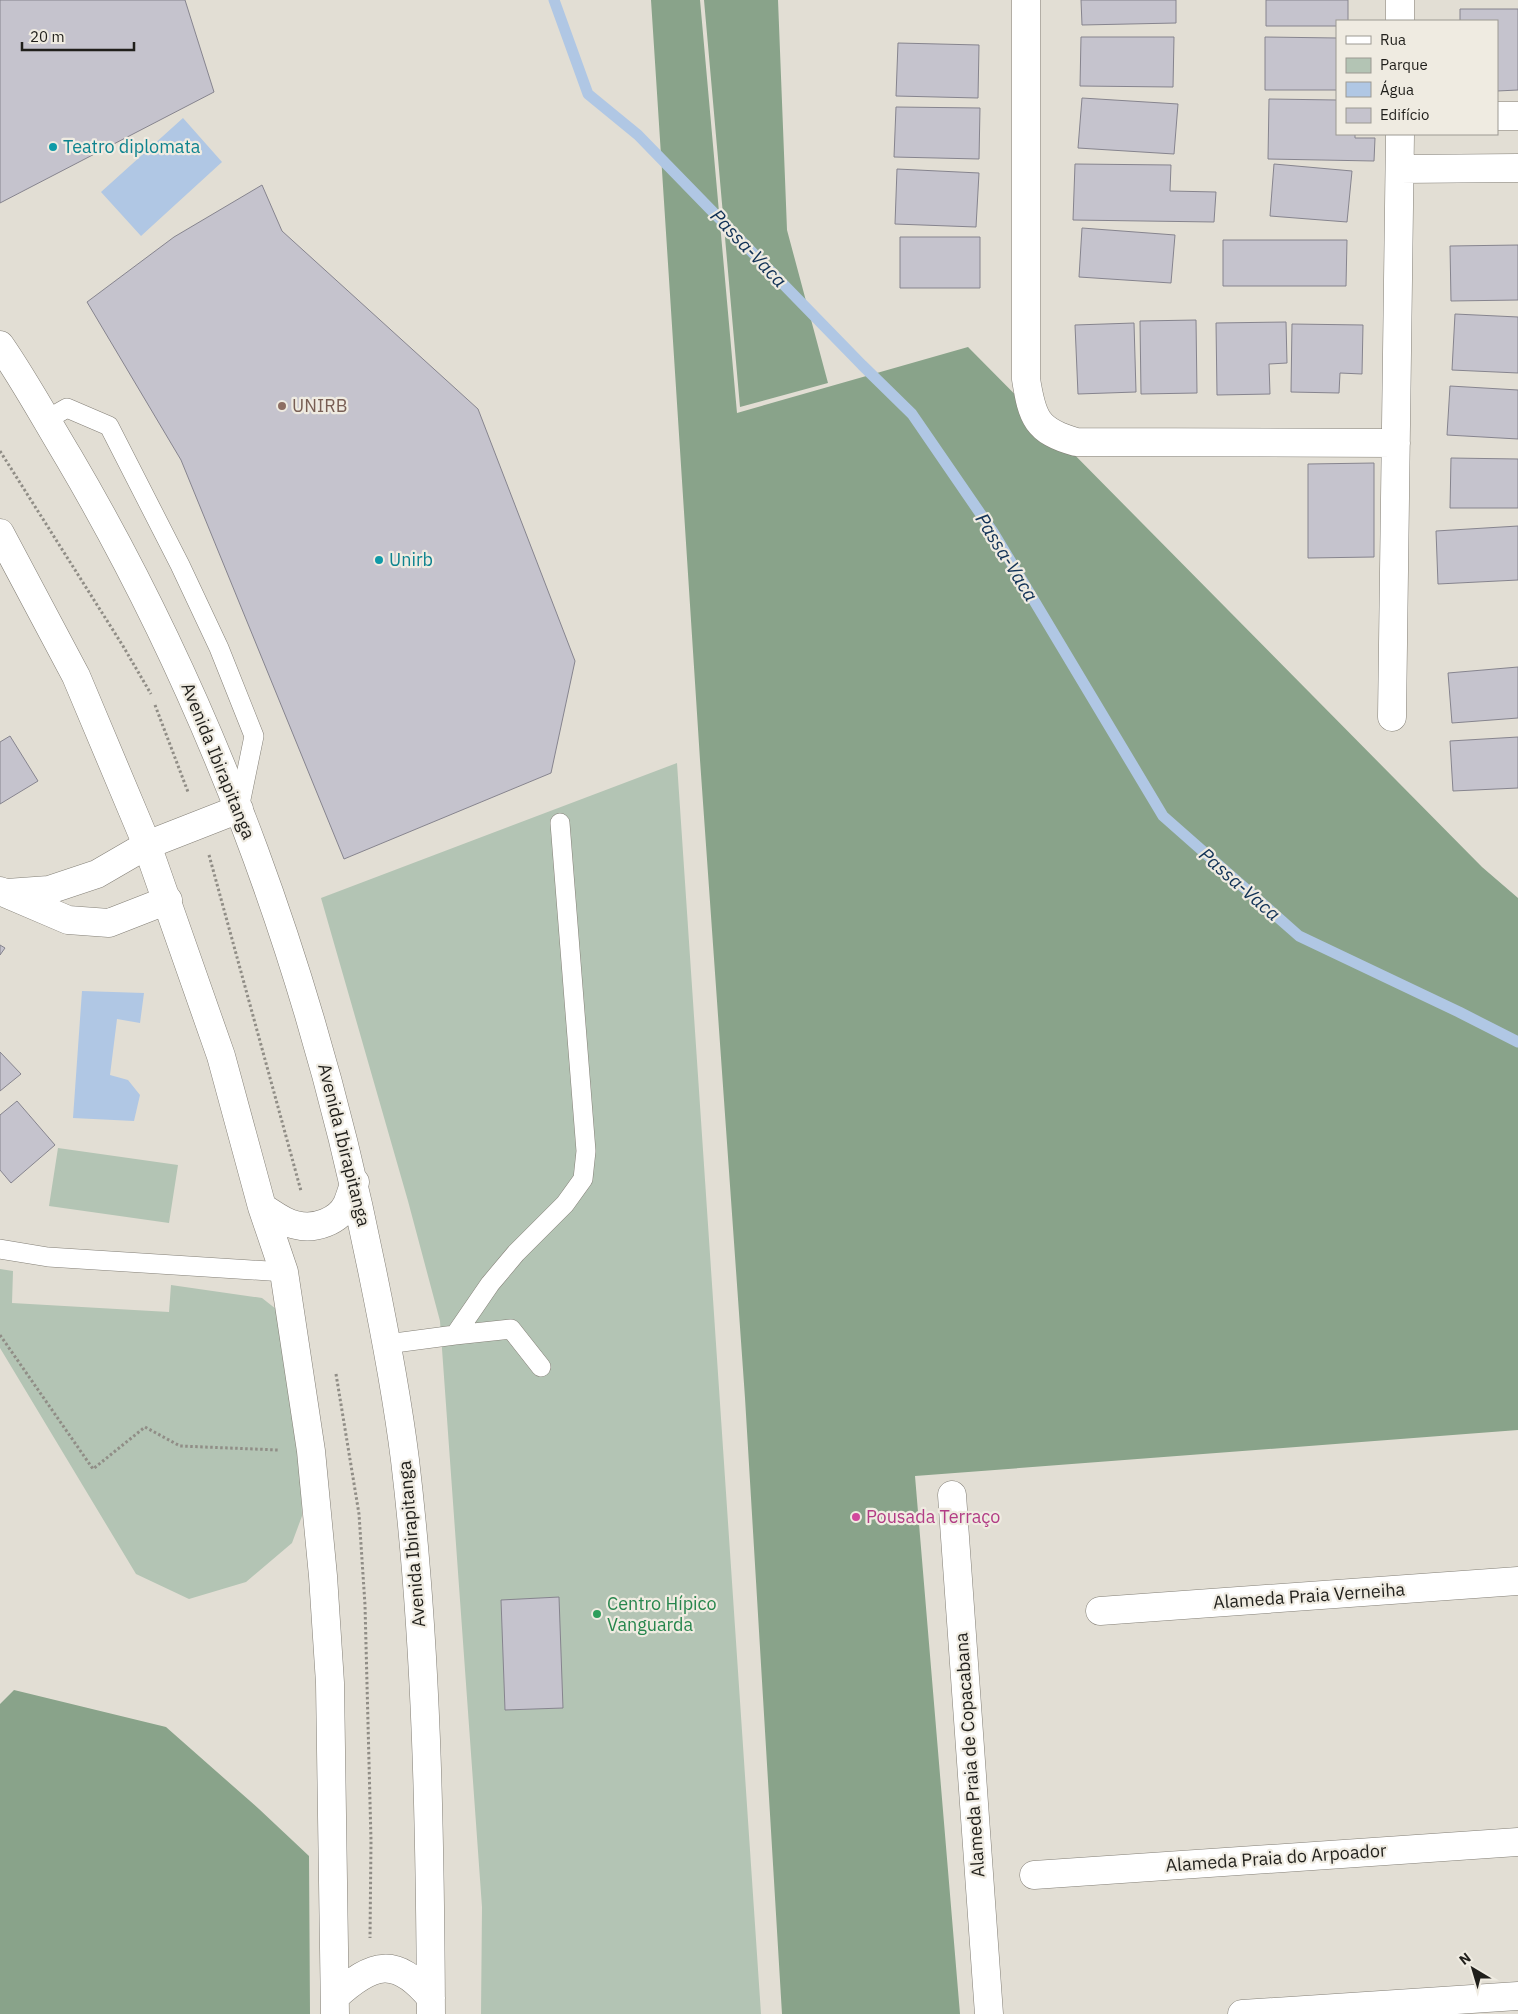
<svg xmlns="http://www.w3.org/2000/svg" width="1518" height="2014" viewBox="0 0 1518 2014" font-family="'IBM Plex Sans',sans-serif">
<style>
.green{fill:#b3c4b4}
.forest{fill:#89a38a}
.water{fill:#b0c7e4}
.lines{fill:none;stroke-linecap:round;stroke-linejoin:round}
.stream{stroke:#b0c7e4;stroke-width:11}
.building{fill:#c5c3cd;stroke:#86848e}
.service-casing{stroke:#837f76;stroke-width:20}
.minor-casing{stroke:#837f76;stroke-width:29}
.secondary-casing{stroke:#837f76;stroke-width:29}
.path{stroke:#908d86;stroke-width:3;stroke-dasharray:2.5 2.5;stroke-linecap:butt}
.service{stroke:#fff;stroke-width:19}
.minor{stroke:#fff;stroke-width:28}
.secondary{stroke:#fff;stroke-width:28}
.culture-dot{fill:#0f9aa8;stroke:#efebe1;stroke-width:2}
.education-dot{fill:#8d6e63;stroke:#efebe1;stroke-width:2}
.hotel-dot{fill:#d1479c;stroke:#efebe1;stroke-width:2}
.leisure-dot{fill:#2e9e5b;stroke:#efebe1;stroke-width:2}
.labels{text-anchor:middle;stroke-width:4.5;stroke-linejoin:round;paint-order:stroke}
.culture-label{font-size:18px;fill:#0d838f;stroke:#efebe1;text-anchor:start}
.education-label{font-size:18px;fill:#785e54;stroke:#efebe1;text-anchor:start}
.street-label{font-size:18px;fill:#201f1b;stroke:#efebe1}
.hotel-label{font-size:18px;fill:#b23c85;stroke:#efebe1;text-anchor:start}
.leisure-label{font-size:18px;fill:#27864d;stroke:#efebe1;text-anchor:start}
.water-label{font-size:19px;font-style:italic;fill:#103156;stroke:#efebe1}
</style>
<rect width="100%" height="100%" fill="#e2ded4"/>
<path class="green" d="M677,763l84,1251h-280l1,-107 -42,-586 -32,-120 -87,-303z
M58,1148l120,17 -9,58 -120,-17z
M0,1269l13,2 -1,32 157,9 2,-27 91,13 14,11 24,134 2,73 -10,27 -46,39 -57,17 -53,-25 -136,-226z"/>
<path class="forest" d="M651,0h49l37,413 231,-66 514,520 36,31v532l-603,46 45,538h-178l-37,-616 -45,-638z
M704,0h74l9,230 41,153 -88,24z
M14,1690l152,37 93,82 50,47 1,158h-310v-310z"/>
<path class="water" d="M183,118l39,44 -81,74 -40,-44z
M82,991l62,2 -4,30 -23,-4 -7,56 18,5 12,15 -6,26 -61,-3z"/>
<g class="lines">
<path class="stream" d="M554,0l34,94 50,41 224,230 50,49 81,118 170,284 136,120 160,76 59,30"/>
</g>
<path class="building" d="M0,0h185l29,92 -214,111z
M1081,0h95v23l-94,2z
M1266,0h82v21h-11v5h-71z
M1460,9h58v81l-21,1v-70h-37z
M1081,37h93l-1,50 -93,-1z
M1265,37l72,1v52h-72z
M898,43l81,2 -1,53 -82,-2z
M1082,98l96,6 -4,50 -96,-6z
M1269,99l68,1v34h18v4h20l-1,23 -106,-2z
M896,107l84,1 -1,51 -85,-2z
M1075,164l96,1 -1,26 46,1 -2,30 -141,-2z
M1274,164l78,7 -5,51 -77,-6z
M897,169l82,4 -3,54 -81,-3z
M262,185l20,46 196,178 97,252 -24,112 -207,86 -163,-399 -94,-158 87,-65z
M1082,228l93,7 -4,48 -92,-6z
M900,237h80v51h-80z
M1223,240h124l-1,46h-123z
M1518,245v55l-67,1 -1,-55z
M1455,314l63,3v56l-66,-3z
M1196,320l1,73 -56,1 -1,-73z
M1286,322l1,41 -18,1 1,30 -53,1 -1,-72z
M1134,323l2,69 -58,2 -3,-69z
M1292,324l71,1 -1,49 -22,-1 -1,20 -48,-1z
M1450,386l68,4v49l-71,-4z
M1451,458l67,1v49h-68z
M1374,463v94l-66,1v-94z
M1518,526v54l-80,4 -2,-53z
M1518,667v51l-66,5 -4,-50z
M10,736l28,45 -38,23v-62z
M1518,737v51l-65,3 -3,-50z
M0,945l5,3 -5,7z
M0,1052l21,22 -21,17z
M17,1101l38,44 -44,38 -11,-13v-55z
M559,1597l4,111 -58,2 -4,-110z"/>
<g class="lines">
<g class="service-casing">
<path id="service" d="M46,420l21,-12 42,18 71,139 39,83 35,88 -15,73
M0,1249l48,8 236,15
M455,1335l56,-6 30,38
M387,1344l68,-9 35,-51 26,-31 49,-49 18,-25 3,-28 -26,-328"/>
</g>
<g class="minor-casing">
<path id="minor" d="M1026,0v379c6,38 10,52 50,63l320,1
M1400,0v21
M1497,116h21
M1400,169l118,-1
M1392,717l8,-583
M0,891l68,29 41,3 59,-23
M7,893l42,-3 48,-16 50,-29
M952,1495l37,519
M1100,1611l418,-30
M1034,1875l484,-33
M1242,2014l276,-18"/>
</g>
<g class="secondary-casing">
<path id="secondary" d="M0,345c25,36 46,75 69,113 147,250 246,527 303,812 13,63 25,126 33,190 22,184 25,370 26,554
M0,533l76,143 71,169 74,211 41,151 22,65 27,179 12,125 7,107 5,331
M147,845l92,-36
M262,1207c10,6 22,16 34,18 19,5 43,-4 51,-21 3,-7 5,-15 8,-22
M335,1997c38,-35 61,-41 96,1"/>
</g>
<path class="path" d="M0,451l123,195 28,48
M155,705l33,87
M209,855l92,336
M0,1335l93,134 52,-42 35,19 98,4
M336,1374l23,140 6,91 6,236 -1,97"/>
<use href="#service" class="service"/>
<use href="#minor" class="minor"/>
<use href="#secondary" class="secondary"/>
</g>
<g class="culture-dot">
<circle cx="53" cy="147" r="5"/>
<circle cx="379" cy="560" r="5"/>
</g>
<circle class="education-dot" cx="282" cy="406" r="5"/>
<circle class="hotel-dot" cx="856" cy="1517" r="5"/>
<circle class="leisure-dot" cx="597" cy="1614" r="5"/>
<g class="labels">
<g class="culture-label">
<text x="63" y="153">Teatro diplomata</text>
<text x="389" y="566">Unirb</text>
</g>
<g class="education-label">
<text x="292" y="412">UNIRB</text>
</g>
<g class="street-label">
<text transform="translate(218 761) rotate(68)" y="6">Avenida Ibirapitanga</text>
<text transform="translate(344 1145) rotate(76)" y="6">Avenida Ibirapitanga</text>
<text transform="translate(412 1544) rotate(-95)" y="6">Avenida Ibirapitanga</text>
<text transform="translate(1309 1596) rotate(-4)" y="6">Alameda Praia Verneiha</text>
<text transform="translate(970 1755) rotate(-94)" y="6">Alameda Praia de Copacabana</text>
<text transform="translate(1276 1858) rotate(-4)" y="6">Alameda Praia do Arpoador</text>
</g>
<g class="hotel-label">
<text x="866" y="1523">Pousada Terraço</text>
</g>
<g class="leisure-label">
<text x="607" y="1610">Centro Hípico<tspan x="607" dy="21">Vanguarda</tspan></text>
</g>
<g class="water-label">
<text transform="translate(749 248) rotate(46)" y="7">Passa-Vaca</text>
<text transform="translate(1007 557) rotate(58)" y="7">Passa-Vaca</text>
<text transform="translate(1240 884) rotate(41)" y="7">Passa-Vaca</text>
</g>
</g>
<rect x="1336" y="20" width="162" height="115" fill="#efebe1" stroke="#9c9992"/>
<rect x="1346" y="36" width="25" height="8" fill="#ffffff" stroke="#9c9992"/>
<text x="1380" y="45" font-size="15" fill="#201f1b">Rua</text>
<rect x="1346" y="58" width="25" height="15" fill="#b3c4b4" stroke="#9c9992"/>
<text x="1380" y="70" font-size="15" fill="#201f1b">Parque</text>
<rect x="1346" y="82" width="25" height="15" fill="#b0c7e4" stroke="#9c9992"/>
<text x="1380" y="95" font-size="15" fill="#201f1b">Água</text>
<rect x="1346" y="108" width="25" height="15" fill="#c5c3cd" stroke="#9c9992"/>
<text x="1380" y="120" font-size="15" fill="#201f1b">Edifício</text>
<g transform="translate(1473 1969) rotate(322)" stroke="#efebe1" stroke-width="4" paint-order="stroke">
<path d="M0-4L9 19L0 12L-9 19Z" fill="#201f1b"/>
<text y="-8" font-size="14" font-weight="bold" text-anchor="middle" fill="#201f1b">N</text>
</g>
<path d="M22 42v8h112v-8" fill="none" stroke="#201f1b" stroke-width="2.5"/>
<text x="30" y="42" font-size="15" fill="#201f1b" stroke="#efebe1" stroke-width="4" paint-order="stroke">20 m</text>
</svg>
